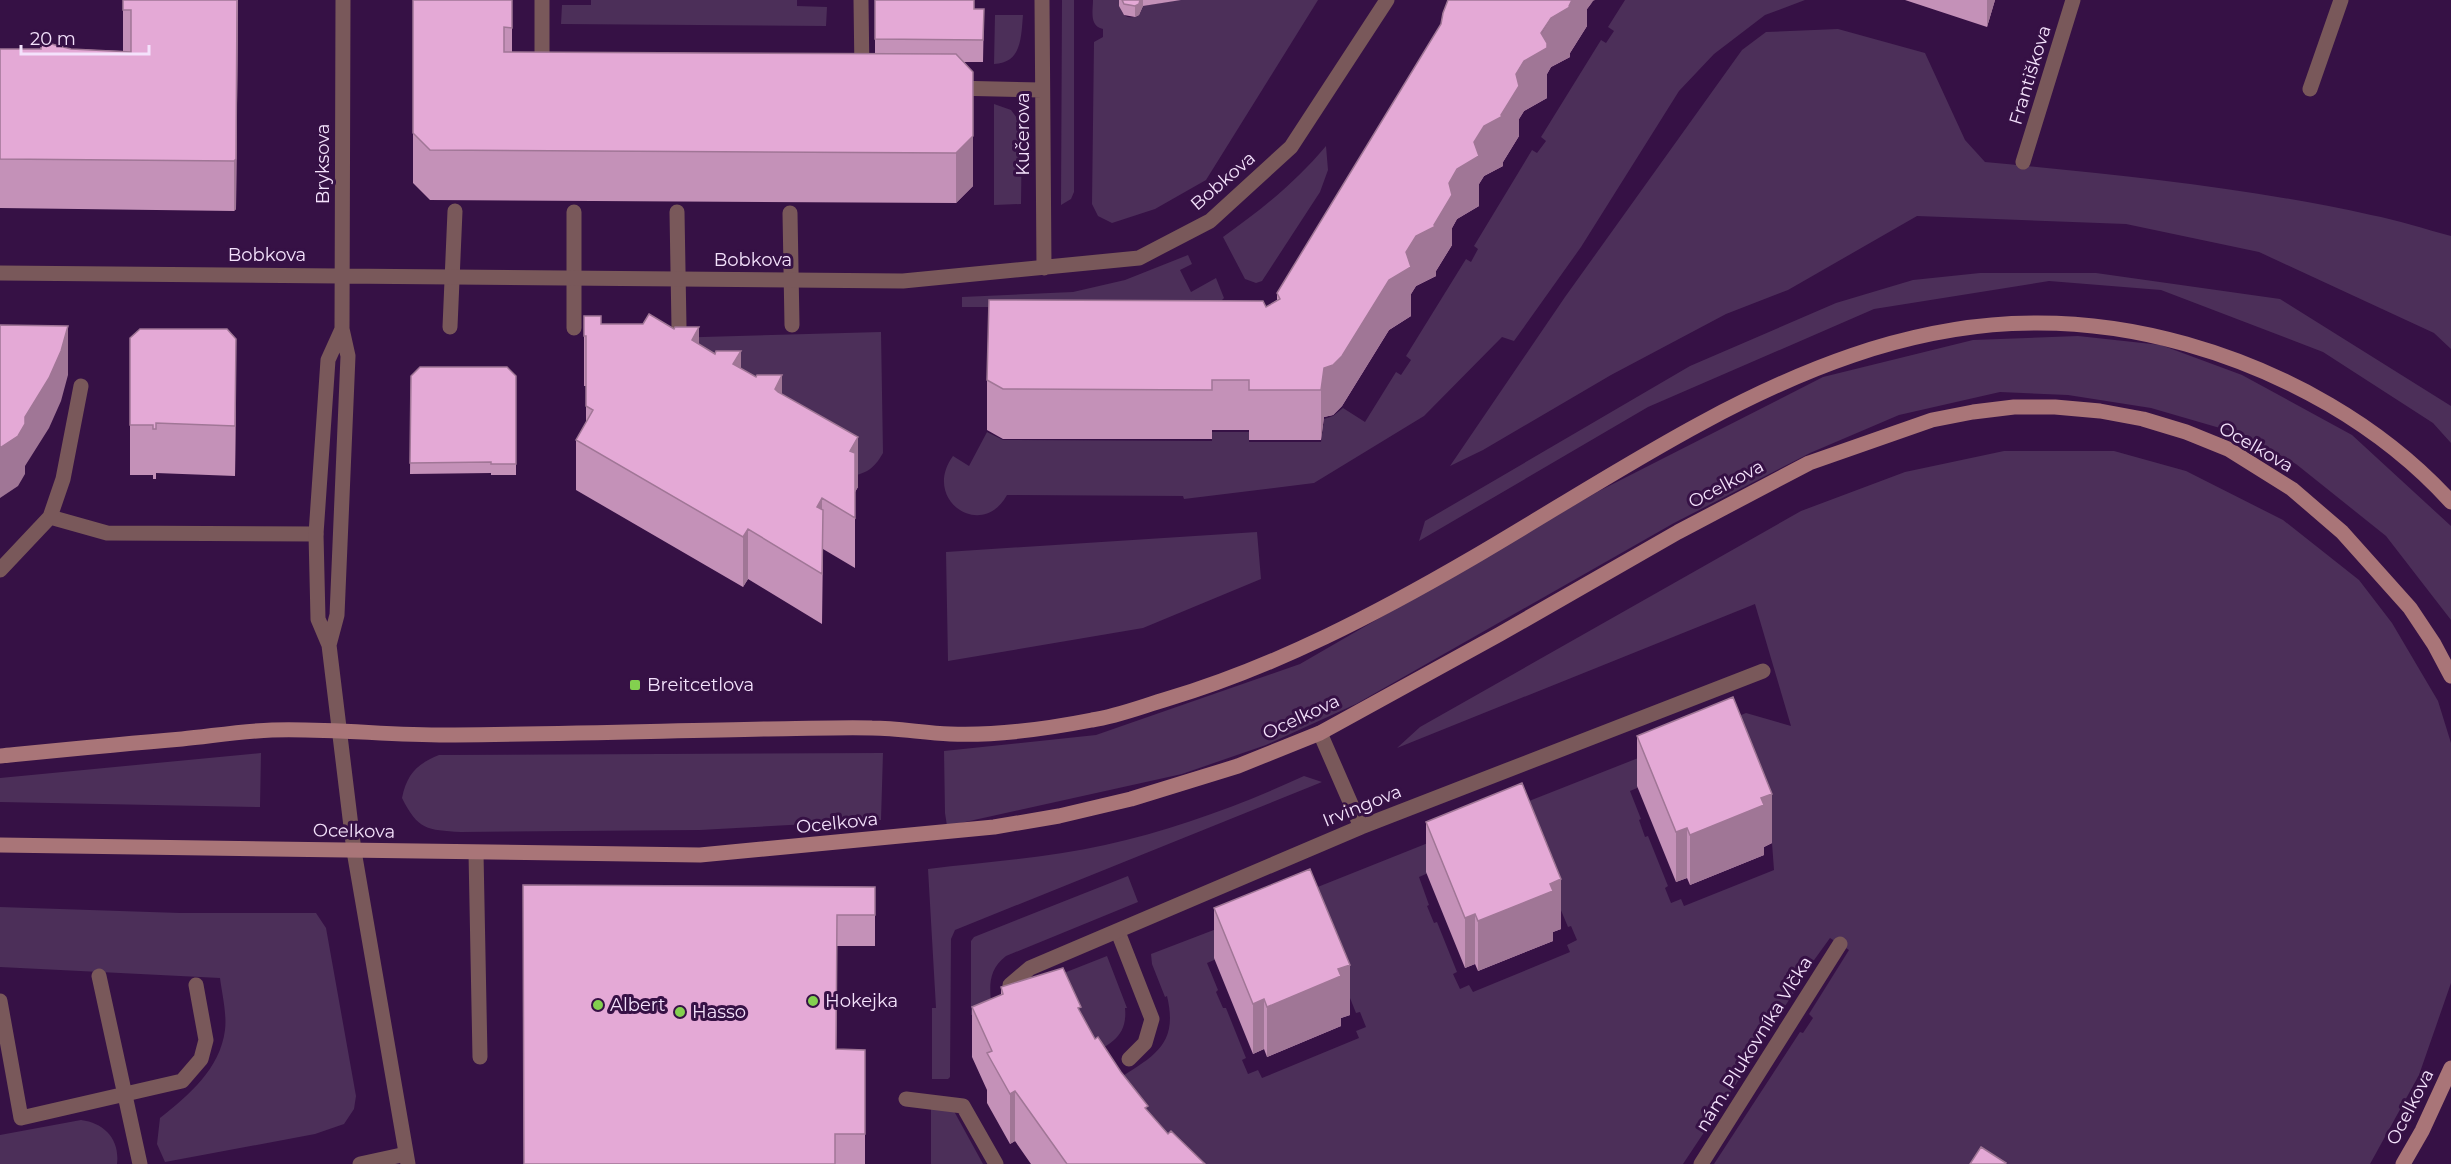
<svg xmlns="http://www.w3.org/2000/svg" width="2451" height="1164" viewBox="0 0 2451 1164" font-family="Montserrat,sans-serif">
<style>
.green{fill:#4c2f59}
.lines{fill:none;stroke-linecap:round;stroke-linejoin:round}
.lane{stroke:#79585a;stroke-width:15}
.street{stroke:#79585a;stroke-width:15}
.secondary{stroke:#a97578;stroke-width:15}
.wall{fill:#c491b8}
.shaded-wall{fill:#a07696}
.building{fill:#e4a9d6;stroke:#a07696;stroke-width:1.5}
.poi-dot{fill:#83d04f;stroke:#361145;stroke-width:2}
.labels{text-anchor:middle;stroke-width:6;stroke-linejoin:round;paint-order:stroke}
.street-label{font-size:18px;fill:#f4e2fc;stroke:#361145}
.poi-label{font-size:18px;fill:#f4e2fc;stroke:#361145;text-anchor:start}
</style>
<rect width="100%" height="100%" fill="#361145"/>
<path class="green" d="M591,0h206v6l30,1 -1,19 -265,-2 1,-19h29z
M1062,0h12v192l-3,7 -10,6z
M1093,0h27c0,12 5,22 19,15l4,-9 35,-6h140l-112,180 -51,29 -43,14 -14,-7 -6,-12 2,-162 9,-5v-8c-14,-3 -10,-18 -10,-29z
M1625,0h180l-40,15 -51,39 -35,37 -98,156 -67,94 -12,-4 -78,79 -110,67 -130,16 -1,-3 -176,-1c-25,46 -86,5 -54,-39l16,10 18,-34 16,8 209,1v-9h37v10h72l3,-23 9,-3 10,-8 22,14 31,-50 5,3 10,-15 -5,-4 60,-97 5,3 7,-13 -4,-3 58,-96 5,3 9,-12 -5,-4 60,-97 5,3 8,-12 -6,-4z
M995,15h28c-2,22 -1,48 -29,49z
M1838,29l87,24 40,87 20,22c128,12 260,25 386,53 27,5 53,14 80,21v113l-17,-16 -175,-81 -133,-28 -209,-8 -129,74 -62,24 -115,61 -128,75 -33,16 115,-169 177,-247 24,-18z
M994,104l17,6 11,15 -1,79 -27,1z
M1326,146l2,24 -8,22 -58,89 -6,2 -11,-4 -22,-42c38,-27 73,-55 103,-91z
M1188,255l4,9 -12,6 11,22 25,-14 8,20 -9,9h-253v-10l111,-5 52,-12z
M1980,273h116l184,26 171,107v37l-18,-20 -110,-71 -162,-62 -112,-9 -175,28 -226,98 -229,134 6,-20 265,-155 146,-63 77,-23z
M881,332l2,121c-9,16 -17,21 -36,24l-179,-139z
M2078,336l83,9 81,30 110,60 99,91v94l-65,-84 -90,-72 -52,-29 -93,-27 -83,-13 -68,-3 -101,23 -89,38 -136,70 -318,181 -90,41 -84,29 -235,52 -2,-13 -1,-62 152,-16 204,-71 299,-173 224,-114 150,-37z
M2004,451h110l72,20 97,49 76,60 33,43 46,78 13,42v240l-32,92 -49,89h-656l86,-132 3,1 10,-15 -4,-4 40,-64 -19,-12 -26,36 -2,-2 -10,16 3,3 -30,45 -3,-1 -9,15 3,4 -73,110h-521l-45,-84c36,-24 62,-34 50,-84l-2,1 -13,-33 -1,-10 81,-31 13,24 -38,16 11,27 -2,2 7,16h3l20,50 -4,2 6,14 10,-4 4,8 97,-40 -3,-7 10,-4 -6,-15 -4,1 -20,-50 -61,-59 168,-67 13,24 -37,16 10,28 -2,1 7,17 3,-1 20,50 -4,2 7,15 9,-4 4,7 97,-40 -3,-7 10,-5 -6,-14 -3,1 -21,-50 -61,-59 170,-67 12,24 -38,16 11,28 -2,1 6,17 3,-1 20,50 -3,2 6,15 10,-4 3,7 90,-36 -2,-27 -70,-112 44,-18 45,13 -36,-122 -358,144 23,-21 381,-216 104,-39z
M1257,532l4,47 -118,49 -195,33 -2,-109z
M261,753l-1,54 -260,-5v-24z
M883,753l-2,67 -181,10 -239,2c-34,-2 -43,-2 -59,-34 5,-24 15,-34 37,-43z
M1304,776l18,6 -367,148 -4,9 -1,138 -2,2h-16v-71h4l-8,-139c59,-7 119,-11 177,-24 68,-15 136,-40 199,-69z
M1128,876l10,26 -132,54c-20,15 -16,34 -14,56l-21,3v-74l3,-4z
M0,907l180,6h136l10,15 30,168 -2,13 -10,15 -29,10 -150,28 -8,-18 3,-26c29,-23 60,-49 65,-88 2,-16 -3,-36 -5,-52l-220,-11z
M1107,956l20,52h-2c3,29 -16,37 -38,48l-46,-74z
M931,1099l18,3 34,62h-52z
M81,1120c24,3 39,20 36,44h-117v-29z"/>
<g class="lines">
<path class="lane" d="M677,212l2,115
M790,213l2,112
M450,327l5,-116
M574,328v-116
M50,517l57,16 209,1
M0,570l50,-53 13,-38 18,-93
M476,853l4,204
M1118,932l34,87 -7,24 -16,16
M99,976l41,188
M0,1001l21,117 161,-37 19,-22 5,-19 -10,-55"/>
<path class="street" d="M343,0l-1,329 6,27 -11,259 -8,30 25,206 54,313
M861,0l1,74
M1042,0l2,268
M542,71v-71
M952,88l90,2
M2310,89l31,-89
M2023,162l50,-162
M0,273l903,8 236,-23 71,-37 81,-74 96,-147
M329,645l-11,-26 -2,-85 12,-174 14,-31
M1320,733l41,94
M1010,1003v-18l20,-17 331,-141 402,-156
M906,1099l57,7 33,58
M360,1164l46,-10
M1701,1164l139,-220"/>
<path class="secondary" d="M0,756c61,-6 121,-12 182,-17 30,-3 60,-8 90,-9 61,-2 122,6 183,5 104,-1 208,-4 313,-6 34,0 69,-2 104,-1 26,0 52,5 78,6 47,2 96,-5 142,-14 26,-4 51,-14 75,-21 108,-32 211,-86 307,-142 227,-133 433,-292 712,-213 99,28 195,81 265,158
M0,845l700,10 294,-28 65,-11 72,-17 107,-33 82,-33 180,-99 178,-102 131,-69 123,-43 41,-8 41,-5h41l45,4 43,8 43,13 42,17 64,40 50,43 68,76 24,36 17,32
M2403,1164l19,-33 29,-63"/>
</g>
<path class="wall" d="M123,0h115l-2,209 -2,2 -234,-3v-159h71l52,2z
M413,0h99v52l363,2v-54l99,9h10l-1,53h-20l10,124 -17,17 -526,-3 -17,-17z
M1119,0h62l-38,6 -4,9 -4,2 -11,-2 -5,-9z
M1905,0h90l-8,27z
M1593,1l-6,8v17l-17,27v4l-19,10 -4,7v24l-23,13 -5,8v17l-16,26v4l-19,10 -5,8v22l-22,13 -5,9v17l-16,26v5l-20,10 -5,8v22l-22,14 -47,76 -9,9 -9,2 -3,23h-72v-10h-37v9h-209l-16,-9v-50l279,-73 11,-7v-7z
M584,316l17,8 98,20 83,50 76,93 -3,5v76l-32,-19 -1,75 -74,-45 -5,8 -167,-97v-50l10,-17v-37h-2z
M130,338l106,51 -1,87 -79,-3v6h-3v-4h-23z
M411,376h105v99h-25v-2l-81,1z
M1637,736l135,107 -8,4v8l-74,30 -3,-7 -11,4 -39,-96z
M1426,822l135,107 -8,3v9l-75,30 -3,-7 -10,4 -39,-96z
M523,885l352,2v59h-38l-1,103 29,1v114h-341z
M1214,908l136,107 -9,3v8l-74,31 -3,-8 -11,5 -39,-96z
M1001,987l80,27 14,25 53,72 20,23 37,30h-174l-16,-23 -5,3 -23,-41v-13l-15,-33v-50l29,-12z"/>
<path class="shaded-wall" d="M238,0l-2,209 -2,2v-50z
M1140,0h3v6l-4,9 -4,2v-11z
M1572,0h23l-2,1 -6,8v17l-17,27v4l-19,10 -4,7v24l-23,13 -5,8v17l-16,26v4l-19,10 -5,8v22l-22,13 -5,9v17l-16,26v5l-20,10 -5,8v22l-22,14 -47,76 -9,9 -9,2 -3,23v-50l3,-22 82,-116 10,-16 18,-11 15,-42 25,-41 10,-16 17,-11 15,-41 35,-56 18,-12z
M1987,0h8l-8,27z
M973,72v114l-17,17v-50z
M68,326v49l-7,26 -12,27 -24,38v8l-7,12 -18,12v-50z
M699,327v50l-7,-37z
M236,339v50l-1,87v-50z
M741,351v50l-8,-37z
M782,375v50l-7,-36z
M858,437v50l-8,13v-49z
M822,498v50l-5,-41z
M748,529v50l-5,8v-50z
M1772,794v49l-8,4v8l-74,30v-50l71,-37z
M1687,828v50l-11,4v-50z
M1561,879v50l-8,3v9l-75,30v-50l72,-37z
M1475,914v50l-10,4v-50z
M1350,965v50l-9,3v8l-74,31v-50l71,-38z
M1264,999v50l-11,5v-50z
M1015,1091v50l-5,3v-50z"/>
<path class="building" d="M123,0h114l-1,159 -2,2 -234,-2v-110h41l-1,-8 31,8 60,3v-42h-8z
M413,0h99v28l-8,-1v25l452,2 17,18v64l-17,17 -526,-3 -17,-17z
M875,0h99v9h10l-1,31 -108,-1z
M1122,0h18l-1,4 -4,2 -11,-2z
M1448,0h124l-3,6 1,1 -19,11 -10,15 6,10v5l-23,13 -8,13 3,12 -18,29 2,1 -19,10 -10,16 5,14 -22,13 -8,14 3,12 -18,30 2,1 -20,10 -10,16 5,15 -22,13 -47,76 -9,9 -9,3 -3,22h-72v-10h-37v10l-209,-1 -16,-9 2,-80 274,1 3,6 14,-8 -3,-6 164,-269 2,-11z
M649,314l25,15 1,-2h24l-7,13 23,14 1,-3h25l-8,13 23,13 1,-2h25l-7,14 3,3 80,45 -8,14 5,2v65l-33,-20 -5,9 6,3 -1,64 -74,-45 -5,8 -167,-97 17,-30 -7,-4v-70h-2v-20h17v8h42z
M0,325l68,1 -7,25 -12,27 -24,39v7l-7,12 -18,12z
M140,329h87l9,10 -1,87 -79,-3v6h-3v-4h-23v-87z
M420,367h87l9,9v88h-25v-2l-81,1 1,-87z
M1733,697l39,97 -11,4 3,7 -74,30 -3,-7 -11,4 -39,-96z
M1522,783l39,96 -11,5 3,7 -75,30 -3,-7 -10,4 -39,-96z
M1310,869l40,96 -12,4 3,7 -74,31 -3,-8 -11,5 -39,-96z
M523,885l352,2v28h-38l-1,134 29,1v84h-30v30h-311z
M1063,968l18,39 -3,1 17,31 3,-2 23,35 27,34 -3,2 23,26 3,-3 34,33h-138l-52,-73 -5,3 -23,-41 5,-2 -20,-44 31,-13 -2,-7z
M1981,1147l25,16 -1,1h-35z"/>
<g class="poi-dot">
<rect x="629" y="679" width="12" height="12" rx="3"/>
<circle cx="813" cy="1001" r="6"/>
<circle cx="598" cy="1005" r="6"/>
<circle cx="680" cy="1012" r="6"/>
</g>
<g class="labels">
<g class="street-label">
<text transform="translate(2030 75) rotate(-73)" y="6">Františkova</text>
<text transform="translate(1023 134) rotate(-90)" y="6">Kučerova</text>
<text transform="translate(323 164) rotate(-90)" y="6">Bryksova</text>
<text transform="translate(1223 181) rotate(-41)" y="6">Bobkova</text>
<text x="267" y="261">Bobkova</text>
<text x="753" y="266">Bobkova</text>
<text transform="translate(2256 447) rotate(30)" y="6">Ocelkova</text>
<text transform="translate(1726 484) rotate(-28)" y="6">Ocelkova</text>
<text transform="translate(1301 717) rotate(-25)" y="6">Ocelkova</text>
<text transform="translate(1362 806) rotate(-22)" y="6">Irvingova</text>
<text transform="translate(837 823) rotate(-6)" y="6">Ocelkova</text>
<text transform="translate(354 831) rotate(1)" y="6">Ocelkova</text>
<text transform="translate(1754 1044) rotate(-58)" y="6">nám. Plukovníka Vlčka</text>
<text transform="translate(2410 1107) rotate(-63)" y="6">Ocelkova</text>
</g>
<g class="poi-label">
<text x="647" y="691">Breitcetlova</text>
<text x="825" y="1007">Hokejka</text>
<text x="610" y="1011">Albert</text>
<text x="692" y="1018">Hasso</text>
</g>
</g>
<path d="M21 45v9h128v-9" fill="none" stroke="#f4e2fc" stroke-width="3"/>
<text x="30" y="45" font-size="18" fill="#f4e2fc" stroke="#361145" stroke-width="4.5" paint-order="stroke">20 m</text>
</svg>
